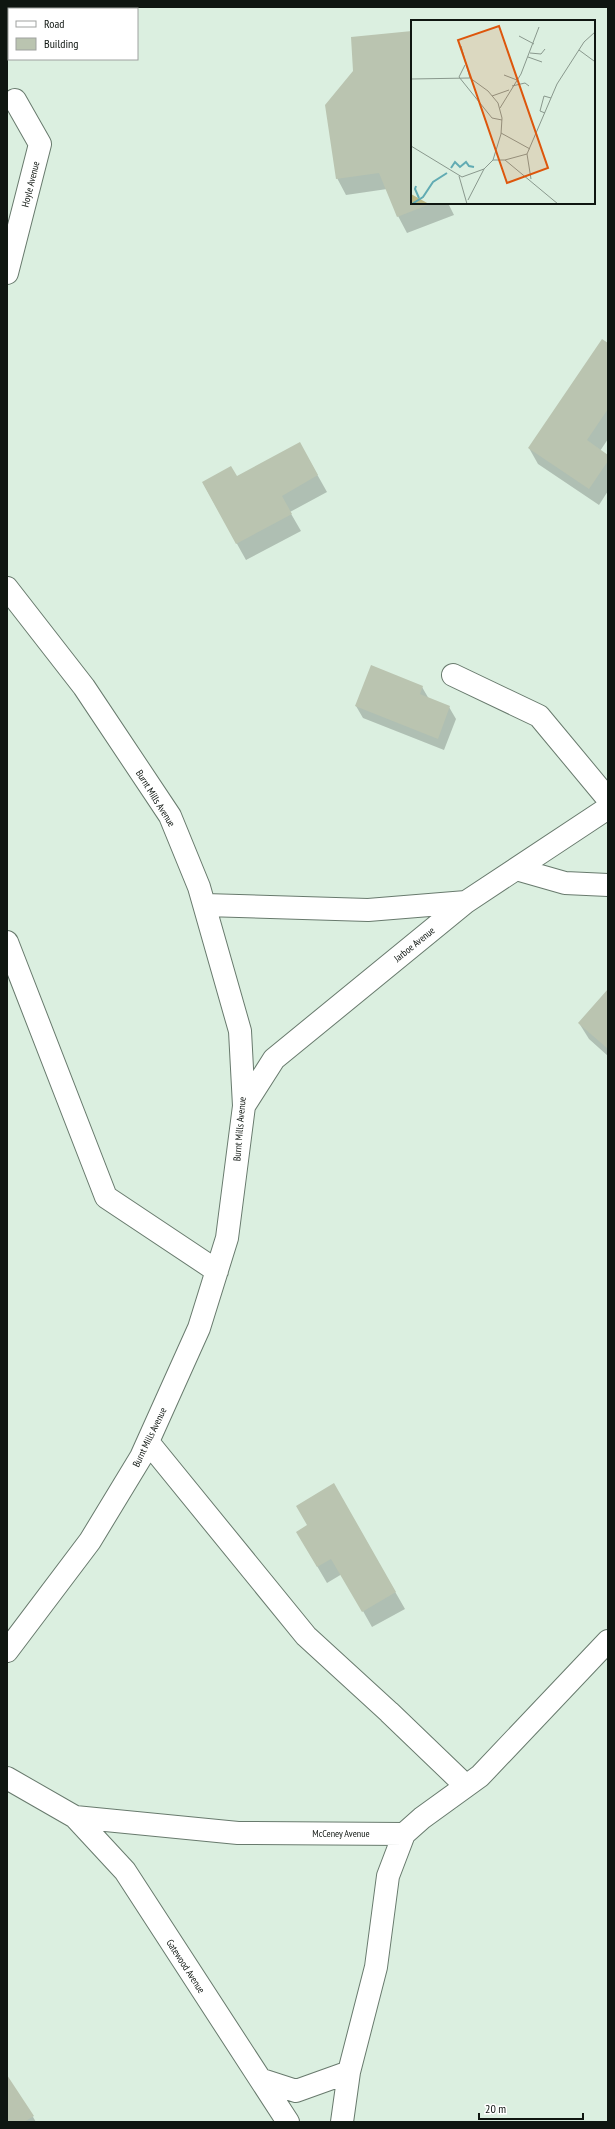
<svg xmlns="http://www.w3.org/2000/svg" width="615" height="2129" viewBox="0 0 615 2129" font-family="'PT Sans Narrow',sans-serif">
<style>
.shadow{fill:#0003}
.building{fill:#bac4b0}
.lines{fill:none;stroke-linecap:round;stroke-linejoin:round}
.minor-casing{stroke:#687a6d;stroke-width:24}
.minor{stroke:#fff;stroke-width:22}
.labels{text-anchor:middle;stroke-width:3;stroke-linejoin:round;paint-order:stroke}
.street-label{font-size:10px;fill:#0f1611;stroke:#fff}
.inset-river{fill:none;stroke:#61abb3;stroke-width:2}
.inset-road{fill:none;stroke:#89988d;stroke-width:1}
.view{fill:#dd560c;fill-opacity:0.15;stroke:#dd560c;stroke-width:2}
.inset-edge{fill:none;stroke:#0f1611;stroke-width:2}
</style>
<rect width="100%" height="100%" fill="#dbefe0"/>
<path class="shadow" d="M412,32v171h36l6,12 -47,18 -9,-17 -11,-27 -41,6 -9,-17z
M608,344v95l-8,12 8,5v35l-9,14 -61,-41 -9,-16z
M309,460l18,32 -37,20 11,19 -55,29 -43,-77 34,-6z
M422,687l7,12 20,8 7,12 -12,31 -81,-32 -7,-12z
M608,990v66l-19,-17 -10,-16z
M334,1485l71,124 -33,18 -30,-53 -15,9 -30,-51 11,-6z
M7,2077l26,40 3,5h-29z"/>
<path class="building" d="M412,31v172h21l-36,14 -18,-44 -43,6 -11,-74 28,-34 -2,-34z
M602,339l6,4v66l-21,31 21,15v6l-19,28 -61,-41z
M300,442l18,33 -36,21 10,18 -56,30 -34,-62 29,-16 6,10z
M371,665l52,21 -3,8 30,12 -12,33 -83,-33z
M608,989v60l-30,-26z
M334,1483l62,109 -34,20 -31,-53 -14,8 -21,-35 11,-7 -11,-19z
M7,2075l27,41 -10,6h-17z"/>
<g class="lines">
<g class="minor-casing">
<path id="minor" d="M7,273l33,-129 -25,-44
M7,588l77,99 86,129 29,71 41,144 4,75 -17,132 -28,90 -58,129 -51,84 -83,110
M453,675l86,41 69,83
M516,869l49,14 43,2
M205,905l163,5 98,-8
M7,942l99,255 111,74
M244,1106l30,-47 192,-157 142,-94
M148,1442l158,194 83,76 77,74
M7,1778l68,39 163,16 166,1 18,-16 58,-42 128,-135
M75,1817l50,54 163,251
M262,2080l34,11 53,-19
M342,2122l7,-50 27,-105 12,-91 16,-42"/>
</g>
<use href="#minor" class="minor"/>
</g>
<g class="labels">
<g class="street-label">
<text transform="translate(30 184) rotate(-76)" y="4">Hoyle Avenue</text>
<text transform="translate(156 798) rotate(58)" y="4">Burnt Mills Avenue</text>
<text transform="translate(414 944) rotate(-39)" y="4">Jarboe Avenue</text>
<text transform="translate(239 1129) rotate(-85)" y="4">Burnt Mills Avenue</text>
<text transform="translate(149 1437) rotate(-64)" y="4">Burnt Mills Avenue</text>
<text x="341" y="1837">McCeney Avenue</text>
<text transform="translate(186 1966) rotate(57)" y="4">Gatewood Avenue</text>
</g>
</g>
<g transform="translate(411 20)">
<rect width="184" height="184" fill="#dbefe0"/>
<path d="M0,174l18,10h-18z" fill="#bdb985"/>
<path class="inset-river" d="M40,148l4,-6 5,5 6,-5 3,4 5,1M5,166l-1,3 4,9M1,184l11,-7 10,-15 14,-9"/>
<path class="inset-road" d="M108,16l15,8M50,26l9,32M168,30l15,11M119,33l11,1 4,-5M117,37l14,5M54,45l-6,12 33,41 10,2M93,55l13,5M0,59l59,-1 18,13 10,12 4,15 -1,16 -8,26M101,66l13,-3 4,3M81,76l17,-6M89,88l21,-34 18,-47M134,93l-5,-2 4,-15 7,2M90,113l29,16M0,126l51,31 22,-8 9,-9h12l22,-6 30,-70 27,-42 11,-10M116,134l4,25M94,140l53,44M48,156l8,28M57,180l16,-31"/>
<path class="view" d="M88,6l49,142 -41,15 -49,-143z"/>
<rect width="184" height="184" class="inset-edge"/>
</g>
<rect width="615" height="2129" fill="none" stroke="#0f1611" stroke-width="16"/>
<rect x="8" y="8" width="130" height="52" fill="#ffffff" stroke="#9fa2a0"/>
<rect x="16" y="21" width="20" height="6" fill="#ffffff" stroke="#9fa2a0"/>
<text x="44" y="28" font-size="12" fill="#0f1611">Road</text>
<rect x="16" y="38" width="20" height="12" fill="#bac4b0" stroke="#9fa2a0"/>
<text x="44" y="48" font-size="12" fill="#0f1611">Building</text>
<path d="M479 2113v6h104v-6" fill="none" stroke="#0f1611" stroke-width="2"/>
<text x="485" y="2113" font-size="12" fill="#0f1611" stroke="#ffffff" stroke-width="3" paint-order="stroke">20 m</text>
</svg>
